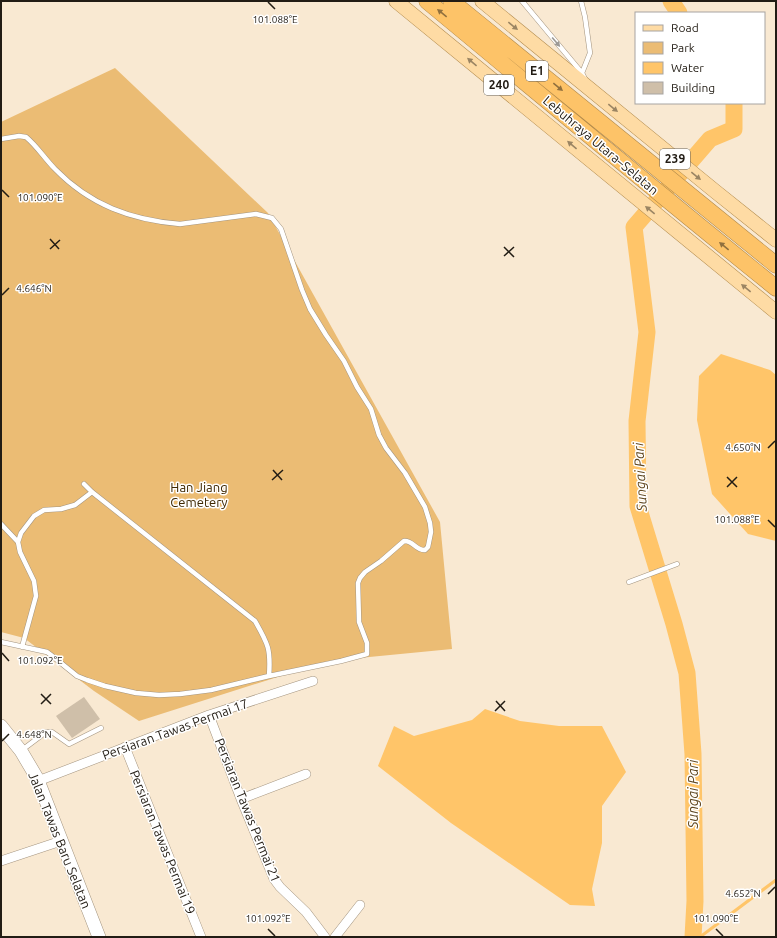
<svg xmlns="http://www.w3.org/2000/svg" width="777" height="938" viewBox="0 0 777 938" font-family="Ubuntu,sans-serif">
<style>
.green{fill:#ebbc74}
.water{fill:#ffc569}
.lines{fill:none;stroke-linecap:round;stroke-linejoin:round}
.stream{stroke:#ffc569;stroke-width:3}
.river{stroke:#ffc569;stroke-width:17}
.building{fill:#cfbfa9}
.lane-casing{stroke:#a49580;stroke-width:5.5}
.street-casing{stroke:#a49580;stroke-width:10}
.secondary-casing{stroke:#a49580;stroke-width:14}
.primary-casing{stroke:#b0894b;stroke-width:15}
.highway-casing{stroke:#b0894b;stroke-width:17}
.lane{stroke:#fff;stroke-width:4.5}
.street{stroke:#fff;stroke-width:9}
.secondary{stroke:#fff;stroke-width:13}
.primary{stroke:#fedba4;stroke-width:14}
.highway{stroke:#fdc368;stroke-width:16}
.oneway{fill:#90703e}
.oneway2{fill:#9b8563}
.oneway3{fill:#9c9995}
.ticks{fill:none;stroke:#221c14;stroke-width:1.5}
.labels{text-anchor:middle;stroke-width:3;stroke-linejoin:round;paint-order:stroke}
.shield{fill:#fff;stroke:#64605a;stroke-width:1}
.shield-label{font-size:12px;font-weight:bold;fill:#221c14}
.street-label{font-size:13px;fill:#221c14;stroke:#fff}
.park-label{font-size:13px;fill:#3e2700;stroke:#fff}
.water-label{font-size:14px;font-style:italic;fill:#604822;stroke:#fff}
.ticks-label{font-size:10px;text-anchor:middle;fill:#221c14;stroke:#fff;stroke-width:3;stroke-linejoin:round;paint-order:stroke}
</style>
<rect width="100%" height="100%" fill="#f9e9d2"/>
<path class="green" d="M115,68l153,145 172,309 12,127 -124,12 -189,60 -45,-30 -70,-53 -23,-6v-510z"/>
<path class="water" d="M721,354l49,16 6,5v166l-28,-7 -36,-40 -15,-74 2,-44z
M485,709l35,12 39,5h43l24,46 -24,34v37l-10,46 3,17 -25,-1 -119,-82 -73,-57 16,-40 20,10 58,-16z"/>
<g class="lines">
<path class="stream" d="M700,937l76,-57"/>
<path class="river" d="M671,1l8,12
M693,937l2,-36 -2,-147 -6,-81 -13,-49 -36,-118 -1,-85 10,-89 -13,-105 76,-88 24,-10v-26"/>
</g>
<path class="building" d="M84,697l16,22 -28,19 -16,-22z"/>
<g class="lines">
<g class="lane-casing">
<path id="lane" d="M522,1l60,72 3,6
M581,1l4,16 5,36 -8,20
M1,139l18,-3 7,1c11,9 19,22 29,32 35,36 76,51 125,55l76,-10 16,4 9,11 21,61 8,19 16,26 18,26 13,26 14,22 8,26 7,13 19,25 20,34 5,16 1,9 -3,15 -3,3c-9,1 -12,-10 -21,-9l-23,20 -16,11 -5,6 -2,5 1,39 8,21v11l-26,7 -72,15 -58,14 -31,4 -21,1 -23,-2 -31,-7 -18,-6 -10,-4 -26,-21 -4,-3 -46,-10
M84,484l8,8 163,129c13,23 16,28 14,55
M1,524l17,18
M629,582l48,-18
M22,647l14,-51 -2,-15 -14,-29 -2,-10 3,-9 13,-17 10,-6 17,-1 14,-4 17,-13
M22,750l24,-18h6l17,12 32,-16"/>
</g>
<g class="street-casing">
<path id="street" d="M209,715l32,84 33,80 6,8 26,25 19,25
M125,747l76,190
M38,781l171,-66 104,-34
M241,799l65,-25
M1,861l60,-20
M335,937l25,-32"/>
</g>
<g class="secondary-casing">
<path id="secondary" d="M1,726l20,25 16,27 62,159"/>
</g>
<g class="primary-casing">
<path id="primary" d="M396,1l380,311
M482,1l234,191 60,48"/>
</g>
<g class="highway-casing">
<path id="highway" d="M427,1c116,96 232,193 349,287
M451,1l325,264"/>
</g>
<use href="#lane" class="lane"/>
<use href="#street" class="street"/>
<use href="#secondary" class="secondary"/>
<use href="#primary" class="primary"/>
<use href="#highway" class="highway"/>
</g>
<defs><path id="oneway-solid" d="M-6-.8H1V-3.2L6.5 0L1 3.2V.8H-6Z"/></defs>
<g class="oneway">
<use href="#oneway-solid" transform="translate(442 13) rotate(-141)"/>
<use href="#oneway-solid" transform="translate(558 87) rotate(39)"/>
<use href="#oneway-solid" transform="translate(724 246) rotate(-141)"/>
</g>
<g class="oneway2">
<use href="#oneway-solid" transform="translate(513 26) rotate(39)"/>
<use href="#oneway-solid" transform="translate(472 62) rotate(-140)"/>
<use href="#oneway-solid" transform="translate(613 108) rotate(39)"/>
<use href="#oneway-solid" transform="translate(572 145) rotate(-140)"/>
<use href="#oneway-solid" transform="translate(696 176) rotate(39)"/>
<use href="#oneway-solid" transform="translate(650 210) rotate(-141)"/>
<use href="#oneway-solid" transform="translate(746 288) rotate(-141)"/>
</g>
<use class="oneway3" href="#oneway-solid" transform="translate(556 42) rotate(50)"/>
<path class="ticks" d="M268,2l7,7M2,190l7,7M50,239l9,10M504,247l10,10M50,249l10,-9M504,256l10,-9M2,295l7,-7M768,448l7,-7M273,470l9,10M727,477l10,10M272,480l11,-10M727,487l10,-10M768,520l7,7M2,653l7,8M41,694l10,10M496,701l9,10M41,704l10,-10M495,711l10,-10M2,741l7,-7M768,894l7,-7M268,929l7,7M716,929l7,7"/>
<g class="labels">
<g class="shield">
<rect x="526" y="61" width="22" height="20" rx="3"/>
<rect x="484" y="75" width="30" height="20" rx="3"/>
<rect x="660" y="149" width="30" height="20" rx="3"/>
</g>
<g class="shield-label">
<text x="537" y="75">E1</text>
<text x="499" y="89">240</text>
<text x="675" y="163">239</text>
</g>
<g class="street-label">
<text transform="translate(601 145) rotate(40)" y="5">Lebuhraya Utara–Selatan</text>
<text transform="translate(175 729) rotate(-20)" y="5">Persiaran Tawas Permai 17</text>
<text transform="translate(248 810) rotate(68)" y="5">Persiaran Tawas Permai 21</text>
<text transform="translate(60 840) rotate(68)" y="5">Jalan Tawas Baru Selatan</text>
<text transform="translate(163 842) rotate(68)" y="5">Persiaran Tawas Permai 19</text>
</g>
<g class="park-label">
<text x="199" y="492">Han Jiang<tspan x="199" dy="15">Cemetery</tspan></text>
</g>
<g class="water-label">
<text transform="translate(640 477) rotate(-93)" y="5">Sungai Pari</text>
<text transform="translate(693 794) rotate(-90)" y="5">Sungai Pari</text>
</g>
</g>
<g class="ticks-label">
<text x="275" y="23">101.088°E</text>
<text x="40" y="201">101.090°E</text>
<text x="34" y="292">4.646°N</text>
<text x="743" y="451">4.650°N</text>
<text x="737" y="523">101.088°E</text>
<text x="40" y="664">101.092°E</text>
<text x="34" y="738">4.648°N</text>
<text x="743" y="897">4.652°N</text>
<text x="268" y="922">101.092°E</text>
<text x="716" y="922">101.090°E</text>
</g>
<rect width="777" height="938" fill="none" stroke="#221c14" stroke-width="4"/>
<rect x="635" y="12" width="130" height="92" fill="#ffffff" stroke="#a7a4a1"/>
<rect x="643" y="25" width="20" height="6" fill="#fedba4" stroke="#a7a4a1"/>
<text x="671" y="32" font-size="12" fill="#221c14">Road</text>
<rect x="643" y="42" width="20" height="12" fill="#ebbc74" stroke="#a7a4a1"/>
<text x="671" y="52" font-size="12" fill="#221c14">Park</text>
<rect x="643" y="62" width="20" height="12" fill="#ffc569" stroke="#a7a4a1"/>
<text x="671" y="72" font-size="12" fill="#221c14">Water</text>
<rect x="643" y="82" width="20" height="12" fill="#cfbfa9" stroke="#a7a4a1"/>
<text x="671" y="92" font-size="12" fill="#221c14">Building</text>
</svg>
